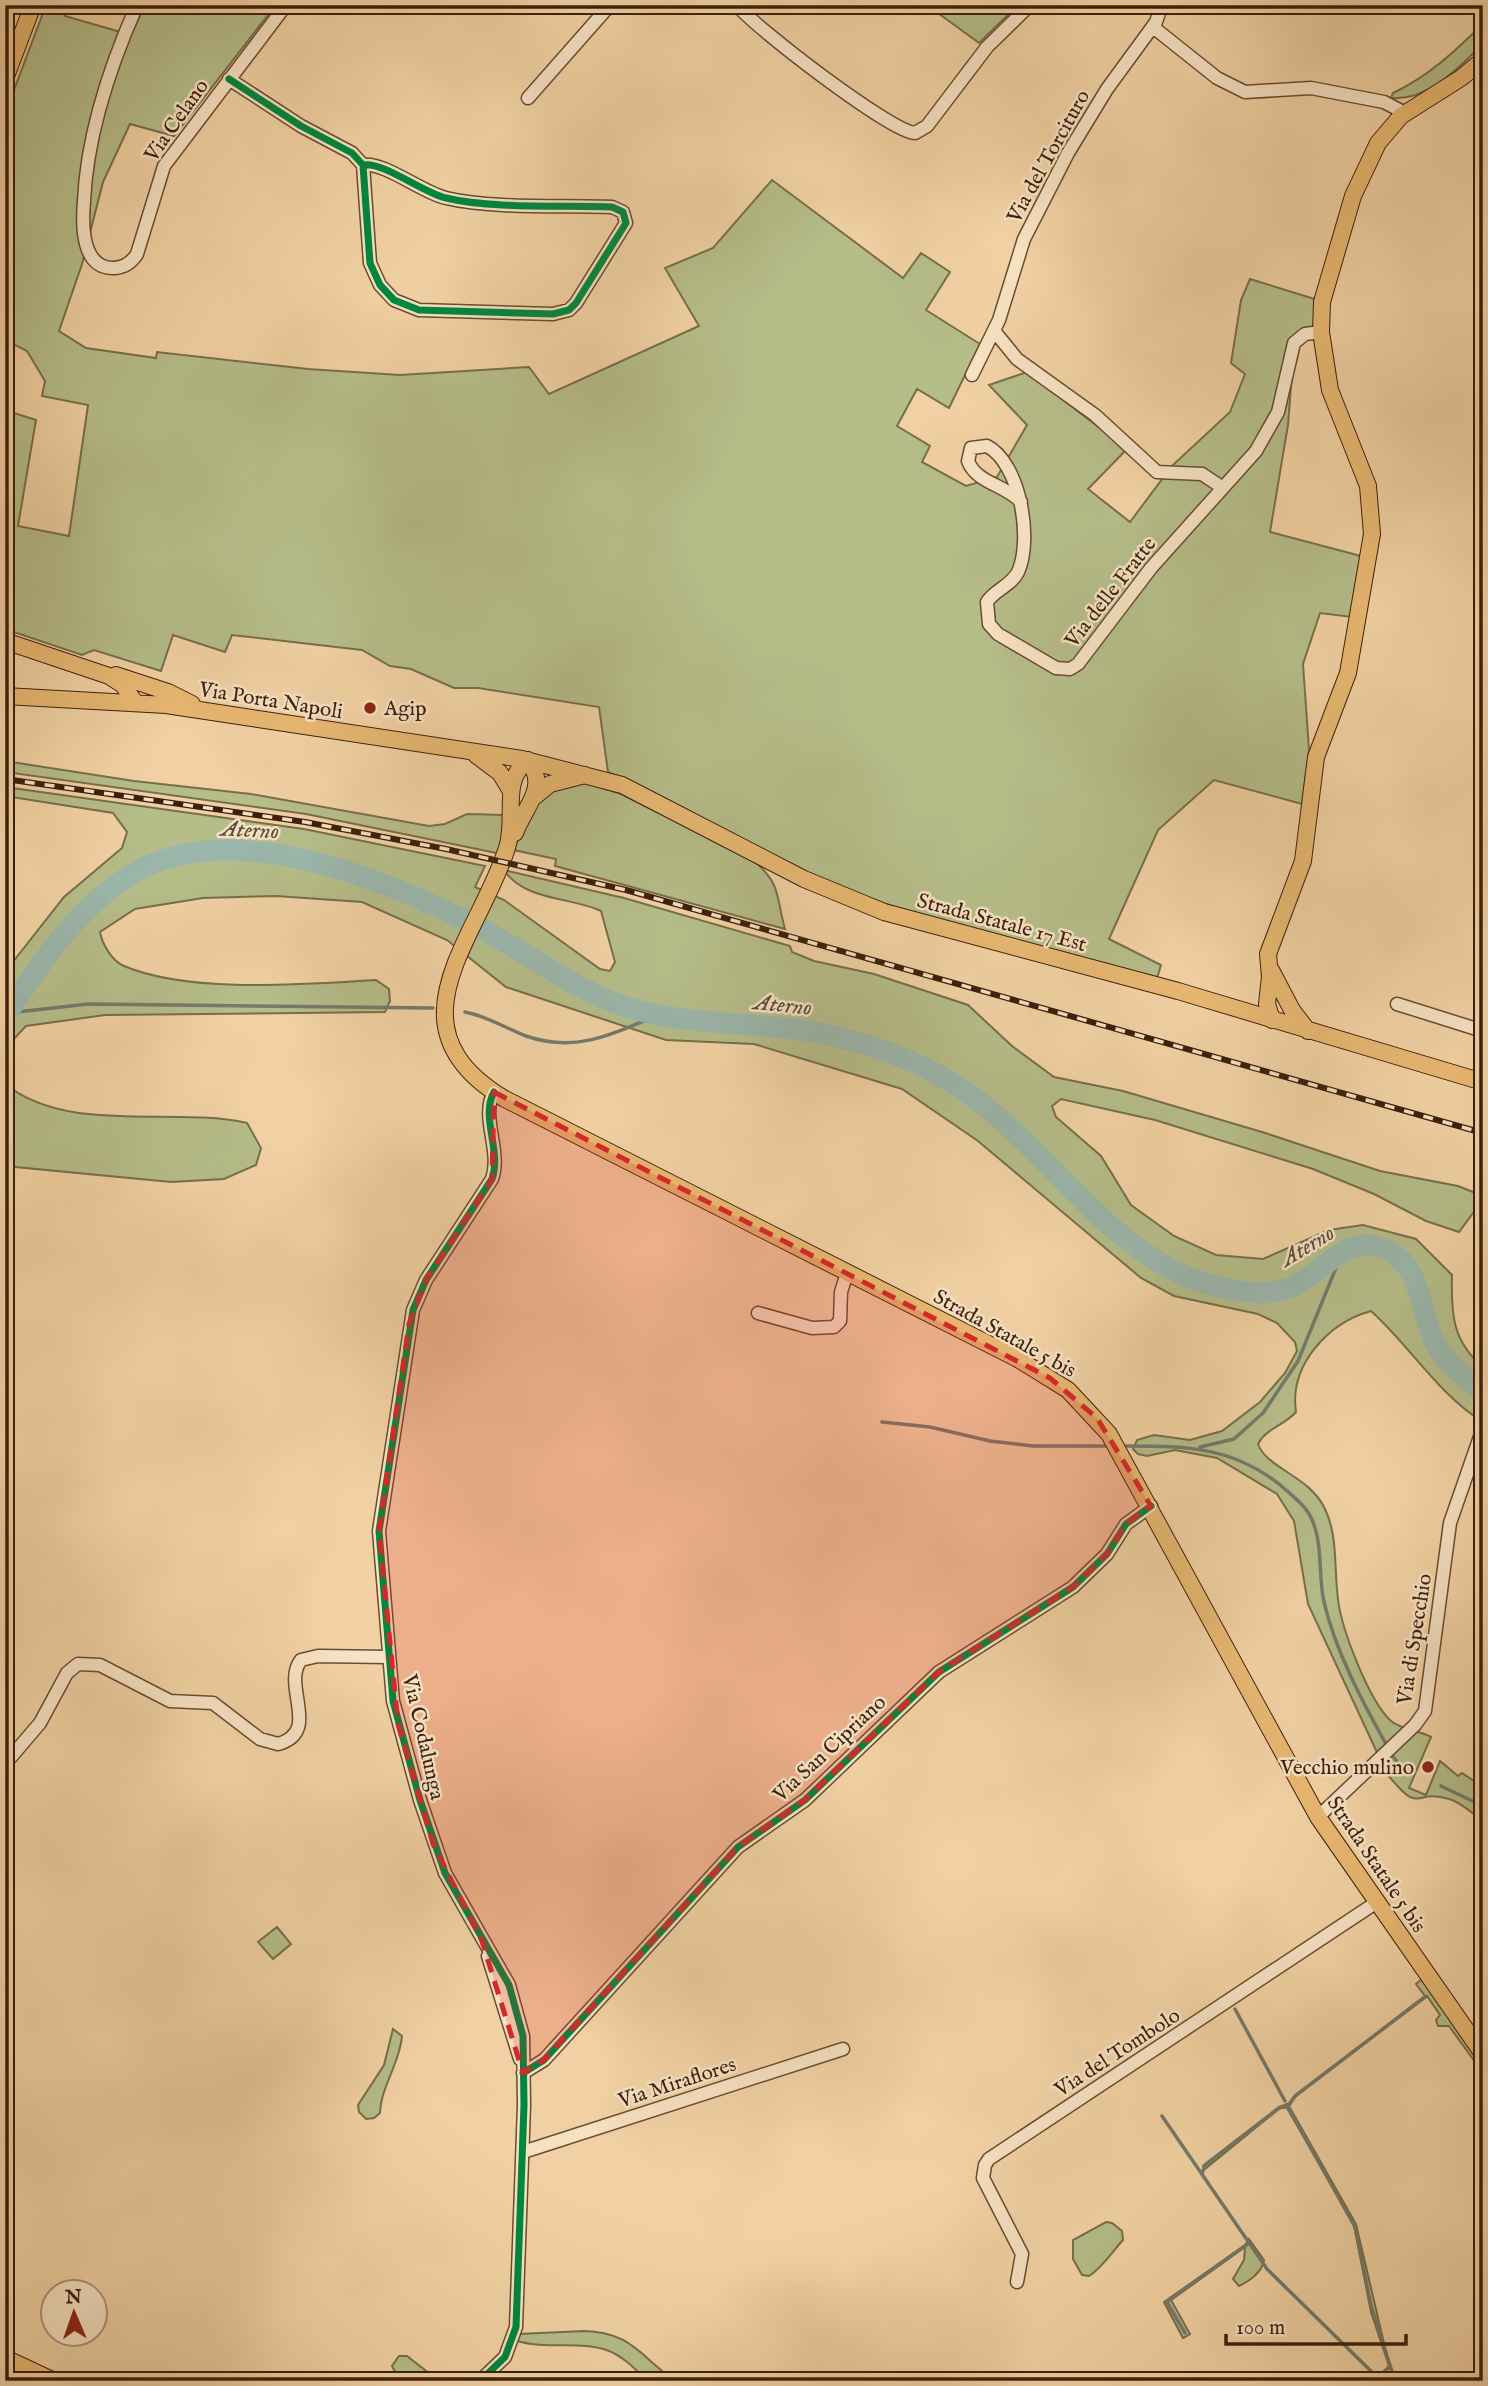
<svg xmlns="http://www.w3.org/2000/svg" width="1488" height="2386" viewBox="0 0 1488 2386" font-family="'IM FELL English',serif">
<style>
.green{fill:#b5bd89;stroke:#786e4a;stroke-width:2}
.lines{fill:none;stroke-linecap:round;stroke-linejoin:round}
.stream{stroke:#757a6b;stroke-width:3.5}
.river{stroke:#9bb6ab;stroke-width:21}
.minor-casing{stroke:#694c31;stroke-width:15}
.major-casing{stroke:#3c1f0b;stroke-width:18}
.minor{stroke:#f6e1c3;stroke-width:12}
.major{stroke:#e8b872;stroke-width:16}
.rail-casing{stroke:#3c1f0b;stroke-width:6}
.rail{stroke:#f6e1c3;stroke-width:3.5;stroke-dasharray:10;stroke-linecap:butt}
.cycleway-casing{stroke:#f6e1c3;stroke-width:11}
.cycleway{stroke:#00873e;stroke-width:7}
.marked{fill:#d62828;fill-opacity:0.2;stroke:#d62828;stroke-width:5;stroke-dasharray:14 9;stroke-linejoin:round}
.poi-dot{fill:#8f2418;stroke:#f6e1c3;stroke-width:2.5}
.labels{text-anchor:middle;stroke-width:5;stroke-linejoin:round;paint-order:stroke}
.street-label{font-size:21px;fill:#3c1f0b;stroke:#f6e1c3}
.poi-label{font-size:21px;fill:#3c1f0b;stroke:#f6e1c3;text-anchor:start}
.water-label{font-size:23px;font-style:italic;fill:#584c3b;stroke:#f6e1c3}
</style>
<rect width="100%" height="100%" fill="#f1d1a3"/>
<filter id="stains"><feTurbulence type="fractalNoise" baseFrequency=".00286" numOctaves="4"/><feColorMatrix values="0 0 0 0 .2 0 0 0 0 .09 0 0 0 0 .02 0 0 0 .5 -.17"/></filter>
<radialGradient id="worn" r=".72"><stop offset=".6" stop-color="#630" stop-opacity="0"/><stop offset="1" stop-color="#630" stop-opacity=".3"/></radialGradient>
<path class="green" d="M46,5h20l-1,11 66,19 14,-30h118l8,6 -97,125 -44,-12 -27,58 -21,82 -23,67 27,17 70,10 1,-6 151,17 92,6 129,-8 20,27 150,-68 -34,-58 48,-20 59,-68 131,98 18,-25 29,19 -24,38 54,34 -31,64 -32,-19 -20,37 33,20 -8,16 44,24 31,-9 30,-52 -38,-40 38,-13 100,77 -39,40 42,33 42,-56 58,-54 15,-38 -14,-11 10,-63 9,-21 68,21 -2,27 -21,8 -7,90 -18,107 91,24 -9,61 -32,-4 -17,51 6,86 -7,54 -88,-24 -56,50 -49,109 52,26 -4,13c-112,-30 -229,-53 -336,-99 -73,-32 -140,-77 -213,-107l-9,-65 -121,-19h-24l-43,-19 -21,-3 -28,-16 -130,-15 -7,17 -52,-17 -12,36 -67,-21 -12,5 -77,-26v-219l31,10 -18,106 51,10 19,-131 -46,-9 3,-15 -18,-30 -22,-11v-226z
M927,5h91l-39,38z
M1483,24v20c-25,24 -54,57 -92,54l2,-5c36,-17 62,-42 90,-69z
M5,761l129,20 117,13 178,32 16,-2 22,-10 39,1 28,-8 15,-17 34,-8 38,12 131,65c30,26 23,34 33,70l-230,-63 1,-7 -43,-9 -2,6 -205,-42 -301,-42z
M5,787l299,42 181,37 -10,21 29,13 96,69 10,2 5,-9 -14,-51c-29,-14 -77,-10 -97,-41l120,28 166,48 2,6 22,9 60,13 94,31 44,41 42,31 69,14 139,41 118,39 78,15 25,10v13l-10,4 -14,19 -33,-11 -52,-27 -61,-25 -158,-49 -94,-21 -9,7 4,11 45,39 30,49 43,31 42,19 47,4 66,-29 34,-5 53,14 36,36c-1,38 0,66 31,92v55c-45,-28 -73,-76 -112,-111 -43,12 -82,54 -75,101 -11,13 -31,17 -38,32 9,25 51,31 67,65 13,27 9,60 13,90 3,29 31,102 53,122 11,9 27,9 40,16l-22,51 17,7 14,-34 18,15 4,-3 21,14v34c-10,-7 -22,-19 -34,-22 -37,-11 -27,18 -62,-25l-79,-170 -14,-83 -17,-27 -60,-36 -42,-8 -28,6 -9,-2 -5,-5 4,-9 17,-5 36,5 32,-9 38,-29 25,-29 12,-22 -2,-9 -18,-19 -19,-9 -84,-18 -33,-18 -163,-137 -76,-52 -148,-45 -88,-4 -160,-53 -59,-47 -85,-38 -86,-6 -73,2 -68,11 -35,23c2,12 12,29 24,34 66,28 180,18 252,14l13,9 1,12 -5,11 -280,3 -79,11 -15,16 -6,13v-83l59,-75 58,-49 5,-16 -14,-19 -108,-17z
M5,1084c64,51 168,22 242,39l14,25 -5,17 -32,14 -53,3 -166,-16z
M277,1927l14,17 -18,15 -15,-17z
M1422,1979l61,86v8l-34,-47h-11l-2,-6 4,-5 -13,-19 -131,100 -7,10 67,118 34,145 -19,-57 -17,-87 -67,-117h-7l-75,61 -2,-3 76,-59 11,-4 5,-7 130,-100 -9,-12z
M393,2029l9,7c-2,27 -21,50 -22,77l-6,5 -8,1 -7,-7 -1,-7 26,-40z
M1106,2222l6,1 10,8 1,9c-11,12 -21,28 -34,36l-7,-1 -9,-16v-19z
M1249,2239l15,21c-2,12 -14,21 -25,26l-6,-7 11,-19 1,-13 -74,53 19,34 -7,4 -19,-36 81,-57z
M584,2331c47,1 56,25 91,50h-27c-12,-11 -24,-24 -39,-30 -27,-11 -61,-1 -92,-10l2,-7z
M399,2356h8l32,25h-39l-8,-15z"/>
<g class="lines">
<path class="stream" d="M465,1012c22,4 40,16 61,24 49,17 85,-1 131,-21
M8,1013l80,-9 345,4
M882,1422l48,5 60,14 43,5h73
M1126,1446c63,0 111,1 160,44 11,10 22,18 27,32 10,25 5,54 11,80 11,48 38,99 62,142
M1200,1447l34,-8 29,-26 35,-52 40,-98 17,-17
M1392,1755l14,19
M1441,1786l42,20
M1235,2009l50,92
M1287,2105l68,122 16,79 24,75
M1162,2116l105,153 111,109 12,-12
M1202,2174l3,-9 74,-57 9,-2 7,-10 130,-99
M1185,2333l-18,-31 82,-59"/>
<path class="river" d="M5,1017c36,-54 72,-110 129,-144 101,-59 260,9 353,59 47,25 89,59 140,75 49,16 99,15 149,20 58,5 118,22 168,51 93,53 149,160 246,200 30,11 74,22 104,8 32,-15 53,-55 93,-36 36,17 32,60 47,91 11,22 30,35 49,51"/>
<g class="minor-casing">
<path id="minor" d="M137,5c-27,61 -50,129 -53,196 -2,23 -3,69 31,67 10,-1 17,-6 22,-14l27,-88 122,-161
M737,5c17,22 154,127 178,128l12,-7 60,-79 43,-42
M1153,27l64,51 28,14 66,-4 73,14 21,11
M229,79l72,47 51,27 11,12c20,-4 60,28 83,33 46,11 118,7 166,9l11,5 3,11 -50,80 -7,7 -16,4 -134,-4 -25,-10 -14,-15 -10,-22 -7,-98
M528,98l82,-93
M995,332l22,27 78,56 62,57 45,2 21,14
M972,375l27,-55 25,-81 44,-86 39,-64 49,-67 3,-9 -1,-8
M1021,502c-15,-17 -45,-19 -53,-41l3,-13 16,-2c33,17 46,93 31,126 -7,14 -24,18 -31,30l2,22 9,10 58,34 14,1 8,-5 73,-96 105,-117 22,-39 16,-69 11,-9 16,-2
M1397,1004l86,27
M758,1313l54,15 22,-1 6,-6 1,-29 6,-19
M5,1764l35,-41 27,-50 11,-9 22,1 70,36 43,2 47,36 18,5c44,-12 3,-59 23,-84l17,-4 71,1
M1318,1817l97,-92 10,-14 25,-188 33,-95
M488,1956l32,103
M523,2073l21,-13 194,-213 67,-47 134,-128 134,-85 34,-33 19,-30 25,-18
M523,2152l320,-103
M1017,2282l5,-28 -39,-76 2,-13 4,-6 388,-257
M480,2381l25,-24 11,-30 8,-222 -1,-69 -14,-51 -64,-112 -25,-73 -27,-99 -14,-170 34,-221 13,-30 66,-101c10,-28 -12,-62 2,-87"/>
</g>
<g class="major-casing">
<path id="major" d="M5,79l28,-74
M5,641l104,35 14,9 11,16
M116,675l52,17 24,12
M5,696l161,9 356,54 100,26 182,94 80,33 294,79 305,91
M476,755l24,18 11,18
M528,760c-28,21 -11,57 -21,88 -29,91 -123,179 -2,251l513,260 50,31 41,44 209,383 165,237
M534,797l16,-13 35,-9
M515,833c10,-27 34,-46 13,-73
M1271,970l21,40 16,21
M1272,1020l-5,-16 3,-27 -2,-23 35,-93 13,-104 32,-84 24,-139 -4,-48 -38,-96 -9,-58 1,-30 31,-106 25,-53 23,-27 60,-38 22,-18
M5,2358l49,23"/>
</g>
<use href="#minor" class="minor"/>
<use href="#major" class="major"/>
<g class="rail-casing">
<path id="rail" d="M5,779l300,43 141,27 180,41 857,243"/>
</g>
<use href="#rail" class="rail"/>
<g class="cycleway-casing">
<path id="cycleway" d="M229,79l72,47 51,27 11,12c20,-4 60,28 83,33 46,11 118,7 166,9l11,5 3,11 -50,80 -7,7 -16,4 -134,-4 -25,-10 -14,-15 -10,-22 -7,-98
M523,2073l21,-13 194,-213 67,-47 134,-128 134,-85 34,-33 19,-30 25,-18
M480,2381l25,-24 11,-30 8,-222 -1,-69 -14,-51 -64,-112 -25,-73 -27,-99 -14,-170 34,-221 13,-30 66,-101c10,-28 -12,-62 2,-87"/>
</g>
<use href="#cycleway" class="cycleway"/>
</g>
<path class="marked" d="M494,1092l556,286 47,40 54,88 -25,18 -19,30 -34,33 -134,85 -134,128 -67,47 -194,213 -21,13 -41,-132 -49,-97 -35,-120 -19,-193 30,-207 17,-44 66,-101z"/>
<g class="poi-dot">
<circle cx="370" cy="708" r="7"/>
<circle cx="1428" cy="1767" r="7"/>
</g>
<g class="labels">
<g class="street-label">
<text transform="translate(176 120) rotate(-55)" y="7">Via Celano</text>
<text transform="translate(1048 156) rotate(-61)" y="7">Via del Torcituro</text>
<text transform="translate(1110 592) rotate(-52)" y="7">Via delle Fratte</text>
<text transform="translate(271 700) rotate(9)" y="7">Via Porta Napoli</text>
<text transform="translate(1002 922) rotate(15)" y="7">Strada Statale 17 Est</text>
<text transform="translate(1005 1333) rotate(29)" y="7">Strada Statale 5 bis</text>
<text transform="translate(1414 1639) rotate(-81)" y="7">Via di Specchio</text>
<text transform="translate(424 1737) rotate(77)" y="7">Via Codalunga</text>
<text transform="translate(829 1748) rotate(-43)" y="7">Via San Cipriano</text>
<text transform="translate(1377 1864) rotate(56)" y="7">Strada Statale 5 bis</text>
<text transform="translate(1117 2052) rotate(-33)" y="7">Via del Tombolo</text>
<text transform="translate(677 2082) rotate(-18)" y="7">Via Miraflores</text>
</g>
<g class="poi-label">
<text x="384" y="715">Agip</text>
<text x="1414" y="1774" text-anchor="end">Vecchio mulino</text>
</g>
<g class="water-label">
<text transform="translate(250 829) rotate(3)" y="8">Aterno</text>
<text transform="translate(783 1004) rotate(6)" y="8">Aterno</text>
<text transform="translate(1307 1245) rotate(-31)" y="8">Aterno</text>
</g>
</g>
<rect width="1488" height="2386" fill="none" stroke="#f1d1a3" stroke-width="28"/>
<rect x="7" y="7" width="1474" height="2372" fill="none" stroke="#3c1f0b" stroke-width="3.5"/>
<rect x="14" y="14" width="1460" height="2358" fill="none" stroke="#3c1f0b" stroke-width="2"/>
<g transform="translate(74 2313) rotate(358)"><circle r="33" fill="#f6e1c3" stroke="#ac9379" stroke-width="2"/>
<path d="M0-5L12 26L0 18L-12 26Z" fill="#8f2418"/>
<text y="-10" font-size="19" font-weight="bold" text-anchor="middle" fill="#3c1f0b">N</text>
</g>
<path d="M1226 2334v10h180v-10" fill="none" stroke="#3c1f0b" stroke-width="3.5"/>
<text x="1236" y="2334" font-size="21" fill="#3c1f0b" stroke="#f6e1c3" stroke-width="5" paint-order="stroke">100 m</text>
<rect width="100%" height="100%" filter="url(#stains)"/>
<rect width="100%" height="100%" fill="url(#worn)"/>
</svg>
